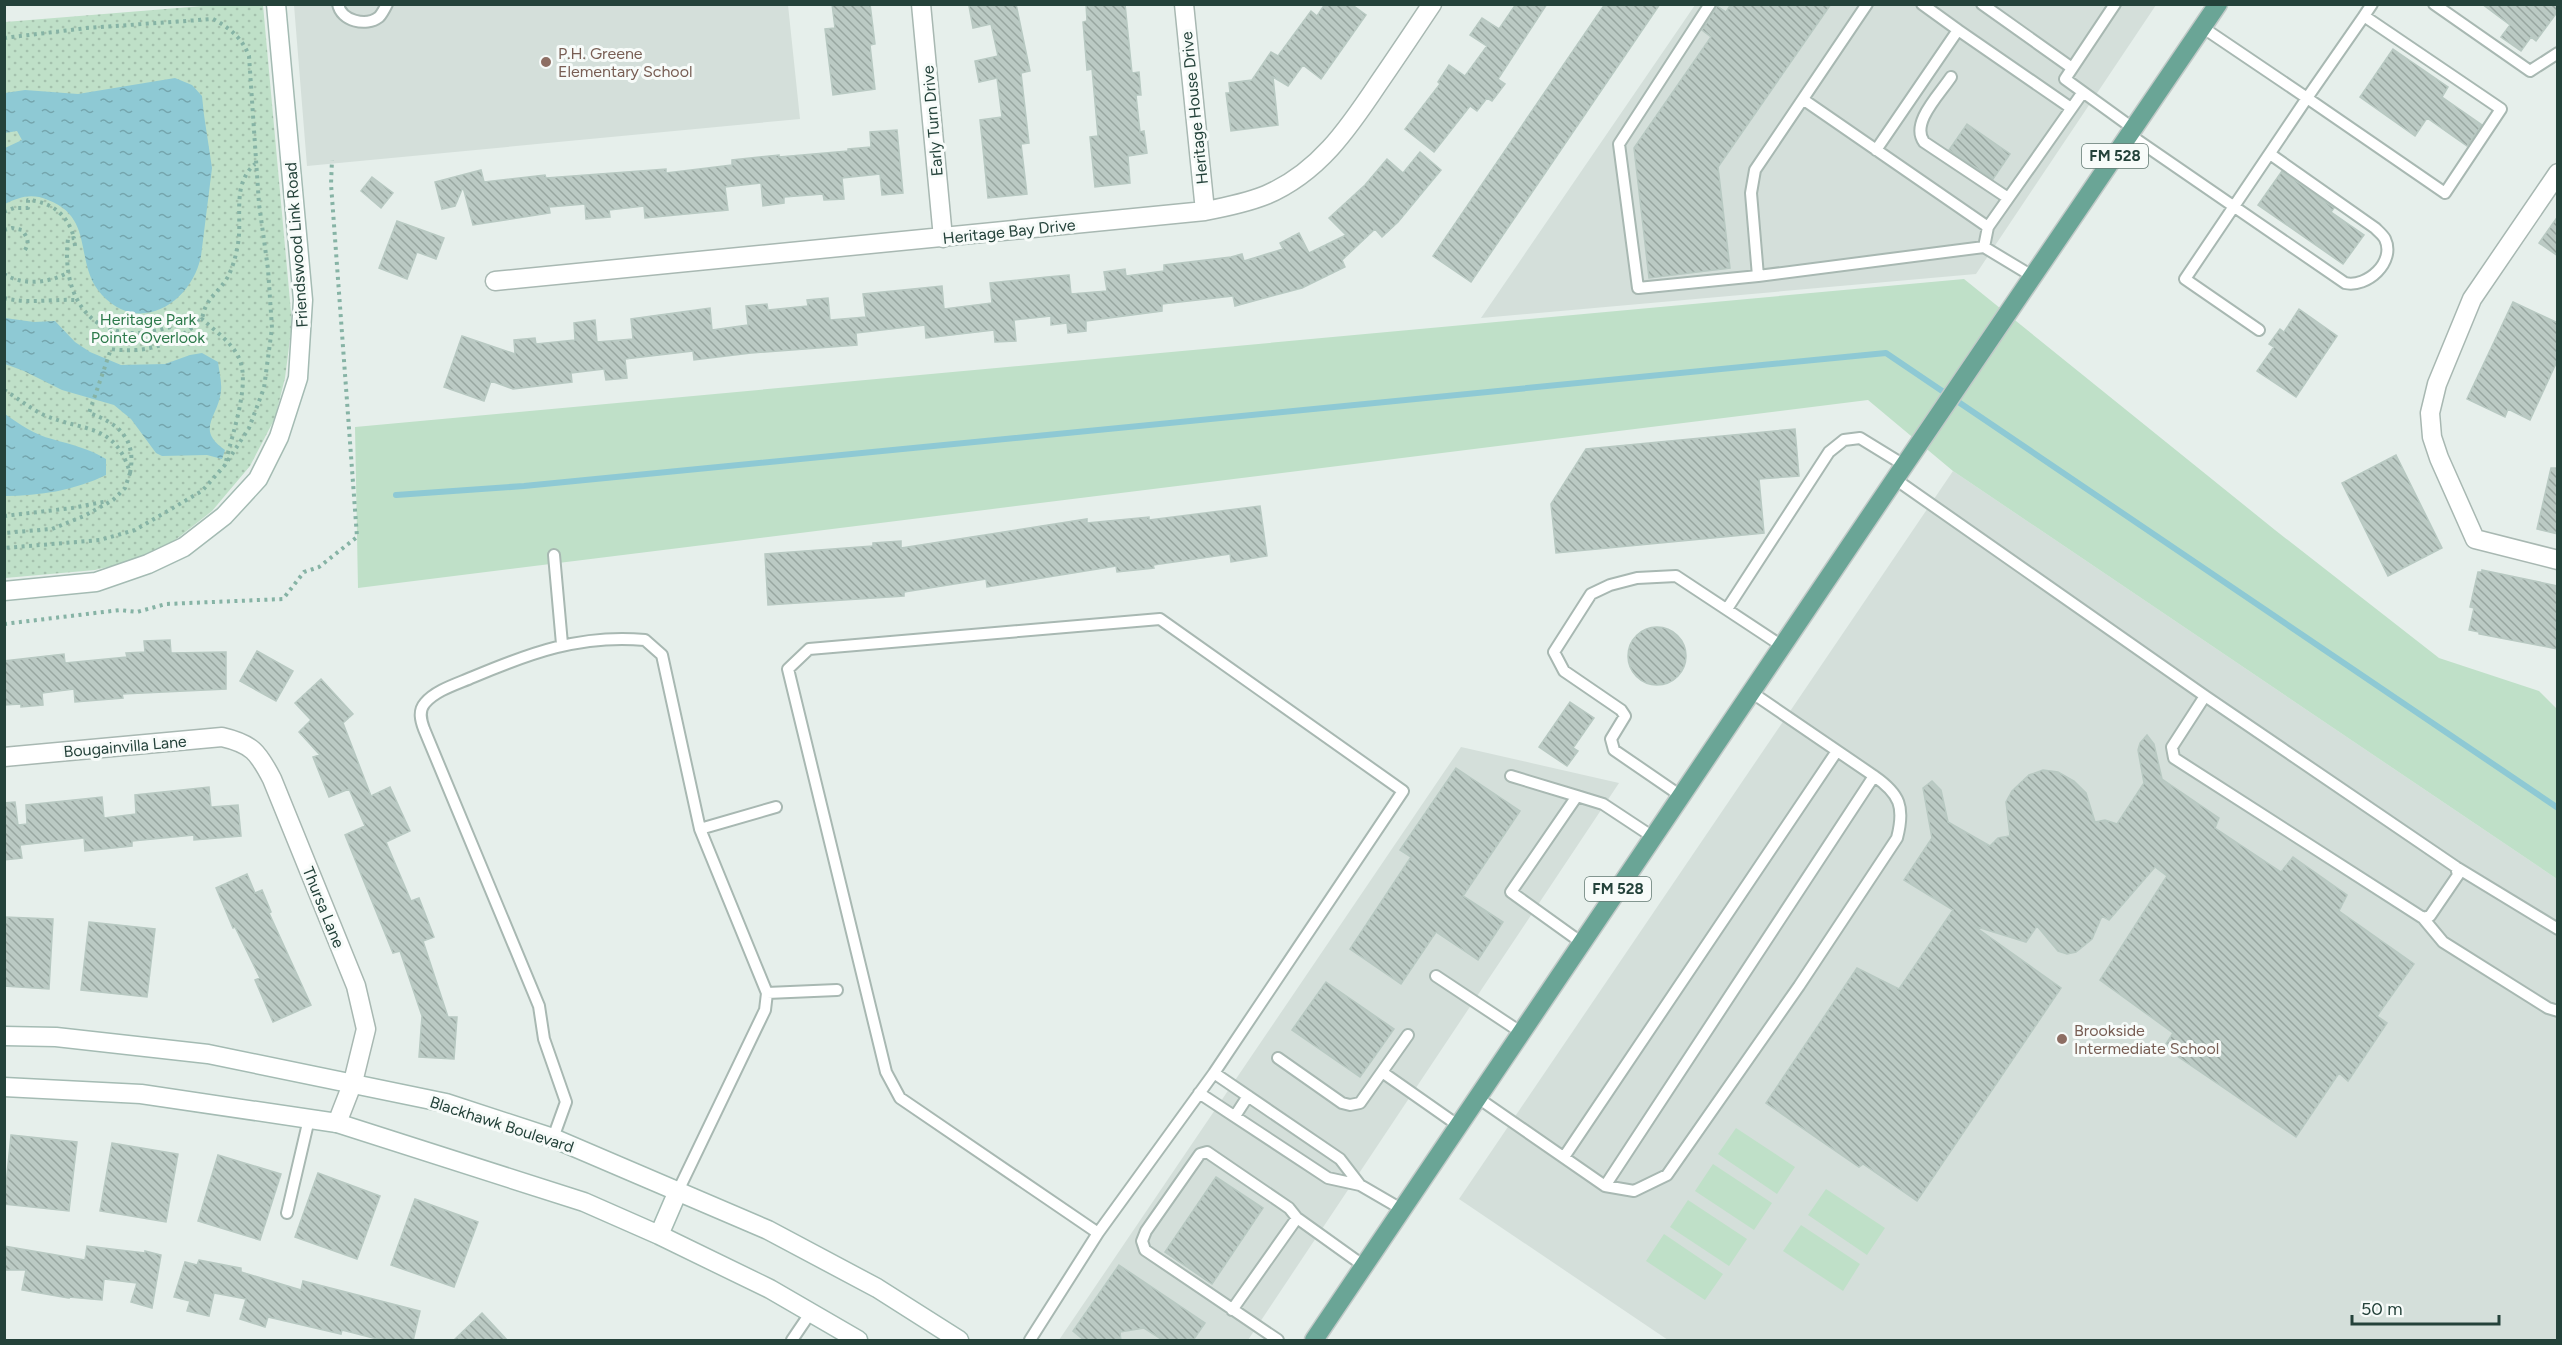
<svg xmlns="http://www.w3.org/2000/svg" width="2562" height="1345" viewBox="0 0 2562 1345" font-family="Figtree,sans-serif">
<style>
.built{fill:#d4dfda}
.grass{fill:#bfe0c8}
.park{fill:url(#park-dots)}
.water{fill:url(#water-ripples)}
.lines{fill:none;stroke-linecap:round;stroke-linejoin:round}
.stream{stroke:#8ec9d4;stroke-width:6}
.building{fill:url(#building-back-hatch);stroke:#b8c9c2;stroke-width:1.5}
.lane-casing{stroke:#a8b8b2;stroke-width:14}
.street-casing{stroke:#a8b8b2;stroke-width:21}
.secondary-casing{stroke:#a4bbb3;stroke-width:21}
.primary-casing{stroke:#c2cac8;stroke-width:21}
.path{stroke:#86b3a5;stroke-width:4;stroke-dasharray:3 4.5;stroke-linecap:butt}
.lane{stroke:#fff;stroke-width:10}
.street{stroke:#fff;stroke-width:18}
.secondary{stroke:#fff;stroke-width:18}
.primary{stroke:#6aa596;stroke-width:18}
.education-dot{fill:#8d6e63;stroke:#f7fbf9;stroke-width:2}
.labels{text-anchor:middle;stroke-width:6;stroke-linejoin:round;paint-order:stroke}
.shield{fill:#f7fbf9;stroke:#637a73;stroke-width:1.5}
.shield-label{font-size:15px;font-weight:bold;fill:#24423a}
.education-label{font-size:16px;fill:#785e54;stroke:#f7fbf9;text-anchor:start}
.street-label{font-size:16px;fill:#24423a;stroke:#f7fbf9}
.park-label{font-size:16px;fill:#2d7a4b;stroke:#f7fbf9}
</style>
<defs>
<pattern id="park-dots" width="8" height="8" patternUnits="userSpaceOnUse" patternTransform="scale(1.5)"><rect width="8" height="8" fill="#bfe0c8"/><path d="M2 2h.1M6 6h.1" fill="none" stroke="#a4c1ad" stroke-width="1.8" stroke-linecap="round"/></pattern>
<pattern id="water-ripples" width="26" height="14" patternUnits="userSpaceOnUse" patternTransform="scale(1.5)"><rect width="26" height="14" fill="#8ec9d4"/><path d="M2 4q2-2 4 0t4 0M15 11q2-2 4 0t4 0" fill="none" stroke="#74a5ad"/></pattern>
<pattern id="building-back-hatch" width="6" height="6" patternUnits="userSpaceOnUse" patternTransform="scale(1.5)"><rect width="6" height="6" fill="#bbcac4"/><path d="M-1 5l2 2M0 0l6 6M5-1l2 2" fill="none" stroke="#98a6a0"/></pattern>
</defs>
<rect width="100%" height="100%" fill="#e6efeb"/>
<path class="built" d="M294,5h494l12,114 -493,47z
M1695,5h461l-180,269 -495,44z
M1953,471l604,408 -1,461h-888l-209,-141z
M1461,747l158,36 -371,557h-189z"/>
<path class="grass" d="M1964,279l311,251 164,128 100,33 18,18v170l-604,-408 -85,-71 -1510,188 -3,-161z
M1736,1128l59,39 -18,27 -59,-40z
M1713,1164l59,39 -18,27 -59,-39z
M1826,1189l59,39 -18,27 -59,-40z
M1688,1200l59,39 -18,27 -59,-39z
M1801,1225l59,39 -17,27 -60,-40z
M1664,1234l59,40 -18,26 -59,-39z"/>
<path class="park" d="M215,5h48l29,318 -7,55 -10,40 -25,48 -38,45 -38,30 -37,19 -42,10 -90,8v-556z"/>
<path class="water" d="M175,78l17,7 10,11 2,19 8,53 -11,88c-9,46 -61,80 -99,39 -29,-31 -6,-77 -54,-95 -17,-7 -28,-3 -43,4v-56l17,-8 -5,-9 -12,2v-40l20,-3 53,4z
M5,318l29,4 21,-1 20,21 15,10 31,13 44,-1 25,-9 12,-2 16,9c1,9 4,20 3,29 -3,27 -26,38 4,59l-3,9 -15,-4 -45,1 -6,-3 -25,-34 -17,-14 -52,-15 -38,-19 -19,-7z
M5,414c14,10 30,21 47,25 20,6 36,9 54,20v16c-30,15 -67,21 -101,21z"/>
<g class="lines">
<path class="stream" d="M396,495l128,-9 1362,-133 672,455"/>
</g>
<path class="building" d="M832,4h38l5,40 -5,1 5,44 -42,6 -8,-66 10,-1z
M977,4h39l14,67 -9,2 8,70 -8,1 6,50 -39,4 -8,-78 22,-3 -5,-39 -18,4 -4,-21 23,-5 -7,-32 -18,4 -4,-22z
M1086,4h39l7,69 7,-1 2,23h-5l4,37 4,-1 3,22 -19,3 2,27 -35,4 -5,-50 8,-1 -6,-67 -5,1 -4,-48 4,-1z
M1325,4h26l15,11 -45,64 -18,-14 -15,21 -15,-9 5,48 -47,6 -5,-38h4l-1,-10 23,-3 19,-28 7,4 33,-45 6,5z
M1516,4h31l-49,75 7,5 -13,17 -5,-3 -10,13 -7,-5 -36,46 -29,-23 35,-45 -2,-2 11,-17 16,11 22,-30 -17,-11 12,-17 17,11z
M1605,4h55l-189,278 -38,-26z
M1731,4h100l-113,163 12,101 -81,10 -15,-130 77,-111 -9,-7 15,-24 9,6z
M2482,4h76v7l-22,30 -5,-4 -10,14 -20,-14 9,-12z
M2393,49l55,38 -6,10 40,28 -15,21 -40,-28 -12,18 -55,-39z
M1967,124l43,30 -17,25 -44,-29z
M897,130l6,63 -21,2 -2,-21 -38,4 2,21 -20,1 -1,-6 -39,3v6l-21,3 -2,-23 -36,4 3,23 -83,8 -1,-12 -35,4 1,7 -24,2 -1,-15 -36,3 1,6 -77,12 -10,-38 -8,19 -13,3 -7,-27 46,-12 3,12 61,-7 1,3 120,-9v4l66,-8v-5l47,-5v2l69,-6v-2l23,-2 -1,-15z
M1420,152l21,18 -43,52 -16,15 -7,-8 -33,31 3,7 -43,21 -67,18 -2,-10 -71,8v7l-76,10v10l-18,2 -1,-10 -16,2v-9l-37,4 2,21 -21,1 -1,-12 -68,8 -1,-13 -69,8 1,12 -106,8 -57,7 -1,-9 -68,8 2,19 -21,2 -2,-11 -33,4 1,9 -59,7 -22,-8 -7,20 -40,-14 18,-51 53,18 -1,-14 21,-2 1,6 39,-4 -1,-17 21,-3 2,22 36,-3 -2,-20 79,-11 2,22 36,-5 -2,-19 21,-2 1,6 40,-4 -1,-6 21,-2 2,22 36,-3 -3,-23 79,-8 2,23 48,-6 -2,-20 57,-6 22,-2 2,19 36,-3 -3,-19 21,-3 1,7 38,-5v-6l67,-8 11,-3 2,7 39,-12 -3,-6 19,-10 10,20 37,-18 -17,-17 36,-33 22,-26 16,14z
M2282,171l52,37 -3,4 33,23 -21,29 -85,-59z
M372,177l21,16 -12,15 -20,-17z
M2558,216v40l-19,-13z
M397,221l47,17 -8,21 -19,-7 -10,27 -28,-11z
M2513,302l45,21v36l-28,61 -22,-11 -3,8 -38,-18z
M2299,309l38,27 -41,61 -39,-26 17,-24 -5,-3 11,-15 4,3z
M1795,429l4,47 -40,3 5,54 -208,20 -5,-49 35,-55z
M2396,455l46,93 -54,28 -46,-93z
M2551,468h7v66l-21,-5z
M1260,506l7,50 -36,6 -1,-8 -77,11 1,3 -37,4 -1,-6 -129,21 -1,-8 -82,13v4l-136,9 -3,-51 108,-8v-3l28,-2v7l186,-29v4l62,-6v3z
M2482,570l76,16v63l-79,-15v-2l-10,-2 5,-22 -4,-1 8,-35h4z
M1628 656a29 29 0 1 1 58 0a29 29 0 1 1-58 0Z
M170,640l1,13 55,-1v37l-104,5 1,4 -48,4 -1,-13 -32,4 1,12 -22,2v-3l-17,1v-44l60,-7 1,9 62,-6 -1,-4 19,-1 -1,-11z
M257,651l36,20 -17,30 -36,-20z
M321,679l32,35 -10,9 28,73 19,-9 20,44 -24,11 25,59 8,-3 15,39 -11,4 25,76h9l-3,42 -35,-2 3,-41 -22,-65 -7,2 -48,-118 20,-9 -16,-37 -20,8 -16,-40 7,-2 -21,-23 12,-12 -16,-17z
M1570,702l24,16 -21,30 5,3 -11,15 -28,-19z
M2147,735l7,9 8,35 57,39 -4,10 66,44 12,-15 54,38 -8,16 75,53 -37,52 10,7 -39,58 -9,-8 -43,64 -132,-90 9,-14 -73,-53 67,-104 -12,-9 -46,53 -7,-4 -10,23 -16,13 -9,2 -9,-3 -21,-25 -11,16 -52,-16 87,62 -144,213 -54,-37 -4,3 -93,-64 91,-135 42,21 54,-79 -49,-30 28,-42 -9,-50 9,-7 9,9 7,32 42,24 8,-8 12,-2 -4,-34 6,-11 17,-16 14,-5 15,2 16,9 12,12 9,29 10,-2 12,4 27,-41 -6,-33 2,-7z
M1456,768l64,43 -57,85 40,26 -25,38 -42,-28 -35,52 -51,-35 61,-92 -11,-7z
M209,787l2,20 27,-2 3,31 -47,4v-5l-62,6v5l-47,5 -1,-13 -64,7 2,13 -18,2v-57l11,-1 3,23 9,-1 -1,-19 76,-8 2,21 32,-4 -1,-19z
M247,874l8,19 7,-3 9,22 -2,1 42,92 -38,17 -18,-42 5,-2 -25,-51 -2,1 -17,-40z
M4,917l49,2 -4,70 -45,-3z
M89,922l66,7 -8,68 -66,-7z
M1326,982l68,47 -34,48 -68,-47z
M11,1135l66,7 -8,69 -65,-7z
M112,1143l66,11 -12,68 -66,-11z
M218,1155l63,19 -21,66 -62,-19z
M318,1173l62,23 -23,63 -62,-22z
M1216,1177l47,31 -51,76 -47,-32z
M415,1199l63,23 -24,65 -63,-22z
M4,1246l81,14 2,-14 58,7v-2l16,4 -9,53 -21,-6 6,-19 -33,-4 -2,21 -33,-3v1l-47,-8 4,-20h-22z
M199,1260l42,8v4l60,18 2,-9 117,30 -7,30h-28l-43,-11 -1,4 -73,-17 -3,10 -25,-8 6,-20 -32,-6 -5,23 -22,-5 3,-10 -16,-4 11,-35 12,3z
M1119,1265l86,58 -11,16 -30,2 -20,-13 -24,4 1,9h-36l-12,-10z
M482,1313l26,28h-55z"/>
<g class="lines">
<g class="lane-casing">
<path id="lane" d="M338,4c3,17 28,23 41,13 3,-3 6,-9 8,-13
M1710,4l-91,140 19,144 120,-12 226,-29 48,29
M1922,4l36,26
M1982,4l90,64
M2115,4l-50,75 69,50
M2434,4l96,67 28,-18
M2364,16l8,-12
M2202,27l105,71 57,-82 137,93 -56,84 -138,-95 -122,181 74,51
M1951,77c-11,17 -41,46 -27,65l84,56
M1804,100l184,127
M2130,135l215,148c22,5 51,-21 40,-44 -2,-4 -7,-8 -10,-11l-105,-74
M1876,150l82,-120 113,78
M1984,247l4,-20 95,-135
M1758,276l-7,-83 4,-23 112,-166
M1895,479l310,217 251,171 2,8 -28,41 -7,2 -249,-160 -2,-11 33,-51
M554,555l8,89
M1727,609l102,-157 15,-12 16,-2 44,27
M1511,776l66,20
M1681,796l-67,-46 -3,-11 14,-23 -4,-6 -57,-39 -10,-19 37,-58 19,-9 27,-7 39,-2 106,70
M700,829l76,-22
M2456,867l102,62
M2423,918l20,24 105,66 10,3
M1582,943l-71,-51 66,-96 26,8 50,33
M1436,976l86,57
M767,993l70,-3
M1278,1058l64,45 8,2 10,-2 48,-68
M1382,1072l77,54
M1214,1073l126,86 20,26
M1199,1093l129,85 32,7 43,25
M1478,1098l127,88 29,5 33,-16 132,-189 98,-148c8,-31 3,-44 -23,-62l-123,-84
M1235,1116l13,-20
M553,1138l13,-36 -22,-63 -5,-33 -115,-277c-3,-8 -6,-18 1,-26 11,-13 32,-19 48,-26 57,-24 108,-43 172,-37l17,15 38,174 67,164 -2,17 -87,181
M1564,1157l273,-406
M1605,1186l269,-410
M287,1213l22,-94
M1232,1310l65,-92
M792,1340l19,-28
M1030,1340l68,-107 116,-160 189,-282 -243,-172 -351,30 -21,20 98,403 14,26 198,135
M1278,1340l-133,-90 -3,-9 4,-10 54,-77 7,-2 82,56 8,10 67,48"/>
</g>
<g class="street-casing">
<path id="street" d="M921,4l22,234
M1184,4l21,207
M2558,173l-86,126 -35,85 -7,29 2,24 7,21 36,81 83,21
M495,281l710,-70c21,-4 41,-8 61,-16 52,-22 82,-66 112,-111 18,-26 36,-53 54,-80
M4,757l218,-20c30,7 36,15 50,42l84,207 10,43 -13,53 -16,41"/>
</g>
<g class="secondary-casing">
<path id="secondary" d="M4,591l92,-9 52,-18 36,-17 40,-31 34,-37 21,-42 19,-59 5,-78 -27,-296
M4,1036l52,1 152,17 238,49 107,35 215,92 109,58 82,52
M4,1087l137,7 196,29 247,79 75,33 111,54 88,51
M659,1235l19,-44"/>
</g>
<g class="primary-casing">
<path id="primary" d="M1314,1340l581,-861 323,-475"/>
</g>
<path class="path" d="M4,38l83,-10 126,-9c17,9 29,19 36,37l10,148 9,65 4,59 -8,60 -15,40 -24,37 -23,26 -67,39 -35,10 -96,8
M4,212l10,-4h14v-8c24,2 40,15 46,38
M4,230l8,-2 10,2c5,7 8,12 3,20
M75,246l-1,-8 -6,1c-6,48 15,96 70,94 22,-1 42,-10 64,-14 4,-21 13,-23 24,-39 6,-10 9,-21 11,-31 7,-30 -7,-63 18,-85
M4,274c19,12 45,9 63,-1
M4,298c24,6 47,1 71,2
M4,390c14,8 25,18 40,25 39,17 71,7 86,58l-5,15 -12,12 -29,16 -32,13 -48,4
M130,473c7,-34 -12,-50 -41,-60l22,-64c36,5 65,-5 91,-30 12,11 28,22 36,37 14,25 -6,78 -12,105
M4,516l68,-8 36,-7
M4,624l116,-14 17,2 29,-8 117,-5 21,-27 15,-5 38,-30 -26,-353 1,-24"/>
<use href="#lane" class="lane"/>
<use href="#street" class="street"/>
<use href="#secondary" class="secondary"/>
<use href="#primary" class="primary"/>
</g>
<g class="education-dot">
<circle cx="546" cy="62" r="6"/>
<circle cx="2062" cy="1039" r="6"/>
</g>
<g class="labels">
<g class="shield">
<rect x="2082" y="144" width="66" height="24" rx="4.5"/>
<rect x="1585" y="877" width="66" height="24" rx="4.5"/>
</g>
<g class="shield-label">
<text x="2115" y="161">FM 528</text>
<text x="1618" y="894">FM 528</text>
</g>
<g class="education-label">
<text x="558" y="59">P.H. Greene<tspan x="558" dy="18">Elementary School</tspan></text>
<text x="2074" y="1036">Brookside<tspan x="2074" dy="18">Intermediate School</tspan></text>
</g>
<g class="street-label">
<text transform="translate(1194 108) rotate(-96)" y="6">Heritage House Drive</text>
<text transform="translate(932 121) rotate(-95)" y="6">Early Turn Drive</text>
<text transform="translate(1009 231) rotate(-6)" y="6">Heritage Bay Drive</text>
<text transform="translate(296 245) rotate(-94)" y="6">Friendswood Link Road</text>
<text transform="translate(125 746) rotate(-5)" y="6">Bougainvilla Lane</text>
<text transform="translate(324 907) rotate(68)" y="6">Thursa Lane</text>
<text transform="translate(502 1124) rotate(18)" y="6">Blackhawk Boulevard</text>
</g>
<g class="park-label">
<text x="148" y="325">Heritage Park<tspan x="148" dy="18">Pointe Overlook</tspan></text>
</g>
</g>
<rect width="2562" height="1345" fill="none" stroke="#24423a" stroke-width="12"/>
<path d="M2352 1315v9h147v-9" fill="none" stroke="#24423a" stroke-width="3"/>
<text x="2361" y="1315" font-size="18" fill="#24423a" stroke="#f7fbf9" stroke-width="4.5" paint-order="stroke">50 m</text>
</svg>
